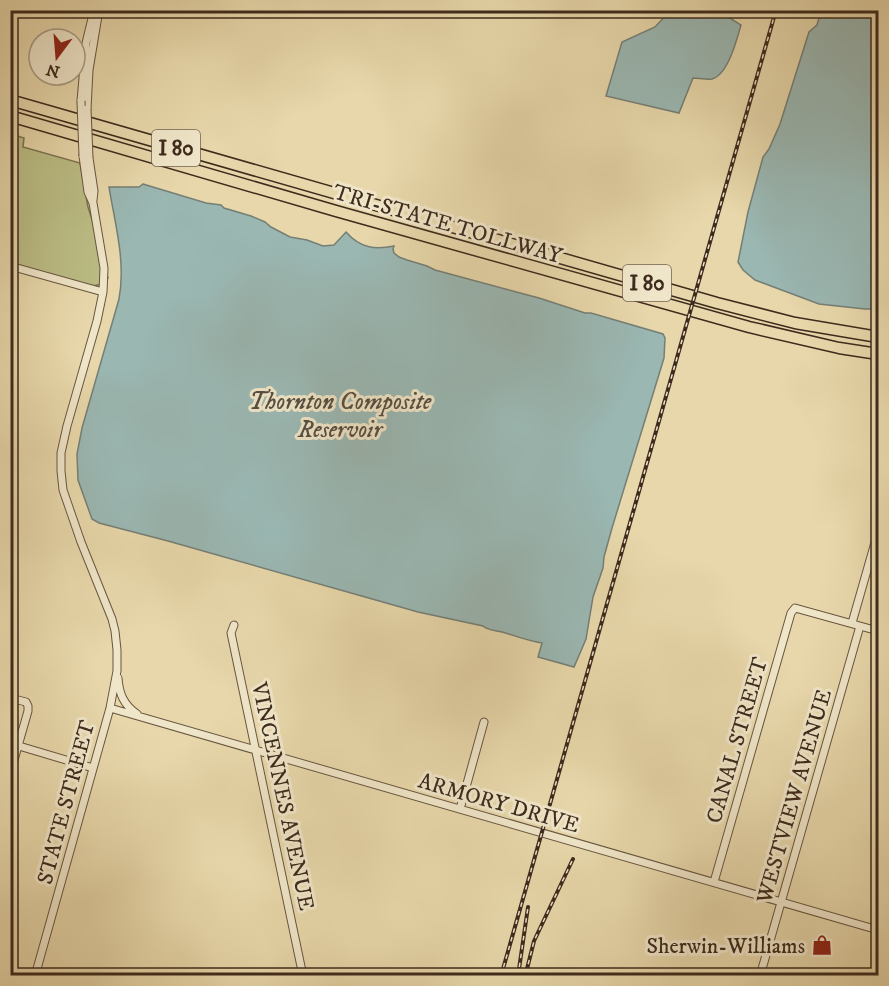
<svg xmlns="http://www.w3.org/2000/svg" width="889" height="986" viewBox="0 0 889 986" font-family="'IM FELL DW Pica',serif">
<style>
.green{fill:#bbbd85;stroke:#7c7451;stroke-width:1.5}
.water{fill:#9ab7b2;stroke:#757f76;stroke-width:1.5}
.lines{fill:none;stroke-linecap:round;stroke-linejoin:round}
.minor-casing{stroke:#685640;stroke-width:9}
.highway-casing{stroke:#3e2b1d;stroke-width:13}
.minor{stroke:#efe5c8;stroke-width:7}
.highway{stroke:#e7d7aa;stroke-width:10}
.rail-casing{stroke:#3e2b1d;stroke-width:4}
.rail{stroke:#efe5c8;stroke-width:1.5;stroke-dasharray:4.5;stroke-linecap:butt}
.minor-bridge-casing{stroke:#685640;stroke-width:9;stroke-linecap:butt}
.minor-bridge{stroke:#efe5c8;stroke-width:7}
.labels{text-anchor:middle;stroke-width:6;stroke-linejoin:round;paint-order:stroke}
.shield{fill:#efe5c8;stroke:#736350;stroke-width:1.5}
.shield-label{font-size:21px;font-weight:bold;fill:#3e2b1d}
.street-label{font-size:22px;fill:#3e2b1d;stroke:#efe5c8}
.poi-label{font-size:22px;fill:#3e2b1d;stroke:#efe5c8;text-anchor:end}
.water-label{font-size:24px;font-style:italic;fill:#554e42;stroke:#efe5c8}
</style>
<rect width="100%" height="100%" fill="#e7d7aa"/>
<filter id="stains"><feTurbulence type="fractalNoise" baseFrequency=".00333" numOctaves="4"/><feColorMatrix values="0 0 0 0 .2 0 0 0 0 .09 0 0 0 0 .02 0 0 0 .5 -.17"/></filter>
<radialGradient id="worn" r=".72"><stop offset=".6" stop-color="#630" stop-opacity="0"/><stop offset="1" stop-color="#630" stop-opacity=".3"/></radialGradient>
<path class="green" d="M11,134l13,4 -1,9 57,16 8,44 8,25 12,46c-6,7 -14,9 -21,7l-76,-22z"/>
<path class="water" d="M670,11h43l9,2 19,12c-4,14 -13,50 -29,54 -5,1 -14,-1 -19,-1l-14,35 -73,-17 16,-54 33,-15z
M821,11h57v298h-13l-46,-5 -64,-24 -12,-10 -5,-8 10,-50 15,-55 6,-8 11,-25 29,-92 8,-7z
M143,184l63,19 15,2 3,3 27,8 14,6 6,5 19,10 17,3 16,6 11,-1 12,-13c14,16 29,18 48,14l-1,3 1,4 5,4 8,3 20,6 8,4 104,28 46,15h6l72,21 2,4 -1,20 -52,170 -8,29 -1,11 -10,29 -7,42 -12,28 -36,-10 4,-14c-14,-2 -26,-7 -40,-11 -7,-2 -13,-1 -19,-6l-65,-14 -250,-71 -69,-18 -7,-4 -9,-25 -5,-14 -1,-26 5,-26 37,-129c7,-37 -4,-75 -10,-112h30z"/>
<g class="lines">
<g class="minor-casing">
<path id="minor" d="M81,101l5,-58 8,-33
M87,109l2,-39 10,-60
M89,158l5,33 -1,9
M10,266l93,26
M852,623l26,-91
M234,625l-3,8 72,343
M118,678c1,16 6,27 19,36
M10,698l16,4 2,4v5l-18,63
M110,708l768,222
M19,746l74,22
M460,809l24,-87
M714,882l77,-269 4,-5 83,23
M35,976l75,-268 7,-37v-21l-2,-19 -3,-12 -31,-77 -18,-52 -2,-19v-18l6,-27 30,-105 6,-29 1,-24 -11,-65 -5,-11 -5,-36
M760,976l100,-350"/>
</g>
<g class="highway-casing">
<path id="highway" d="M10,100l707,203 78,20 83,14
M10,116l326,95 413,116 90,21 39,6"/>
</g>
<use href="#minor" class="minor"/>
<use href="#highway" class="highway"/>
<g class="rail-casing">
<path id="rail" d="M526,973l8,-32 39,-82
M501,976l275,-966
M518,976l10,-69"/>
</g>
<use href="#rail" class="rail"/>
<g class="minor-bridge-casing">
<path id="minor-bridge" d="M81,101l2,55
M87,109l2,49"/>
</g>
<use href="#minor-bridge" class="minor-bridge"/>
</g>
<defs>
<g id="shop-bare" transform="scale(1.62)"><path d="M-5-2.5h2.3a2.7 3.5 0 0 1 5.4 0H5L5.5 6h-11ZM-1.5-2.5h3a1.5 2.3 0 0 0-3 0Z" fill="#8f2418" stroke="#efe5c8" stroke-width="2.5" paint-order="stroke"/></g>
</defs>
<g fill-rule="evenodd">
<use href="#shop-bare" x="822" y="945"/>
</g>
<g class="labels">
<g class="shield">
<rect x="152" y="130" width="48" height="36" rx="4.5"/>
<rect x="623" y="265" width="48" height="36" rx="4.5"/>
</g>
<g class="shield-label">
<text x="176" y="155">I 80</text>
<text x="647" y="290">I 80</text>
</g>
<g class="street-label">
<text transform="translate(448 223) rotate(16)" y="8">TRI-STATE TOLLWAY</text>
<text transform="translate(736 740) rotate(-74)" y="8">CANAL STREET</text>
<text transform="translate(284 796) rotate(78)" y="8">VINCENNES AVENUE</text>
<text transform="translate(793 796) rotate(-74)" y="8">WESTVIEW AVENUE</text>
<text transform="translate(65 802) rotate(-75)" y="8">STATE STREET</text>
<text transform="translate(499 802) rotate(16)" y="8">ARMORY DRIVE</text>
</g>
<g class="poi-label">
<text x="805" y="953">Sherwin-Williams</text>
</g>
<g class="water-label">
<text x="340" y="409">Thornton Composite<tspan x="340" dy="28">Reservoir</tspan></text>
</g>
</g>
<rect width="889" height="986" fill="none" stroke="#e7d7aa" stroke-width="36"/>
<rect x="12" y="12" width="865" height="962" fill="none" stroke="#3e2b1d" stroke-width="3"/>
<rect x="18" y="18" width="853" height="950" fill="none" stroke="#3e2b1d" stroke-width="1.5"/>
<g transform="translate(57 57) rotate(196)"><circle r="28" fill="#efe5c8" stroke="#a89b84" stroke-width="1.5"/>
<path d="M0-4.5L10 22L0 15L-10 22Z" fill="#8f2418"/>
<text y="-9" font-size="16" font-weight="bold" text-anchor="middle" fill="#3e2b1d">N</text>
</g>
<rect width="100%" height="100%" filter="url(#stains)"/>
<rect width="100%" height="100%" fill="url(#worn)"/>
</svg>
